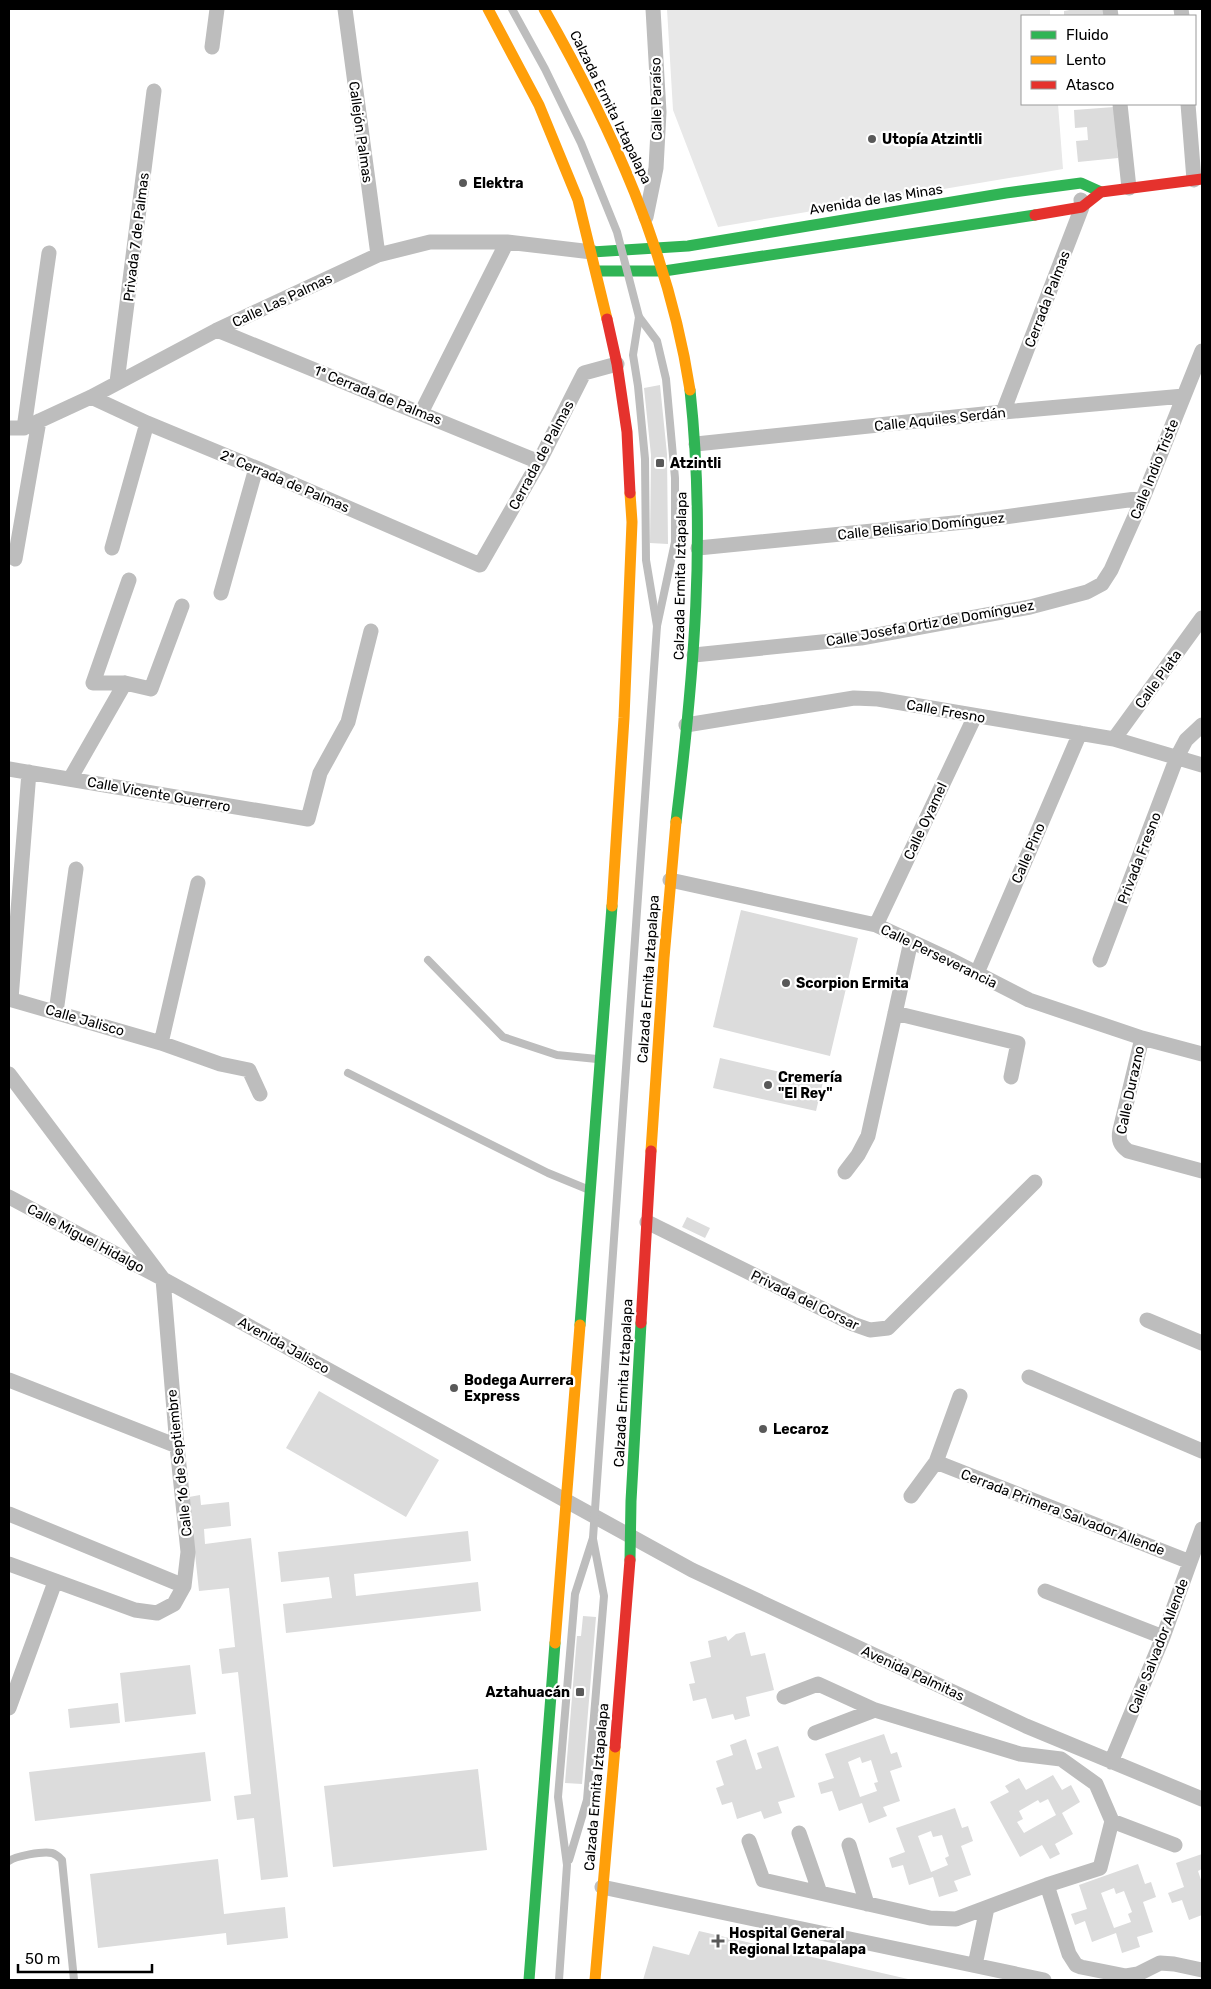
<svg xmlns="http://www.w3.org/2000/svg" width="1211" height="1989" viewBox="0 0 1211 1989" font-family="Rubik,sans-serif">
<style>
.green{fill:#e8e8e8}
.building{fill:#dcdcdc;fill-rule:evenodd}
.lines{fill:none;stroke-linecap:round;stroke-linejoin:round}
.lane{stroke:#bdbdbd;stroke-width:8}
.street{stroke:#bdbdbd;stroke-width:15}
.fast{stroke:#30b455;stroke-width:11}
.slow{stroke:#ff9f0a;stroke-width:11}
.jam{stroke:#e5322d;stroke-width:11}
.lane-bridge{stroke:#bdbdbd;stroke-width:8}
.poi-dot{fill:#595959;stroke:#fff;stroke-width:2}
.labels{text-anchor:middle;stroke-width:4.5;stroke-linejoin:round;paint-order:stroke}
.street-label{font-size:14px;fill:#000;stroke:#fff}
.poi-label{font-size:14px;font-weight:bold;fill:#000;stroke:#fff;text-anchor:start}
</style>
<rect width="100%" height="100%" fill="#fff"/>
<path class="green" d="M667,9h383v7h-28v88h36l5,65 -345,58 -45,-117z"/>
<path class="building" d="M1075,9h29v7h-40v-5z
M1114,107l4,51 -40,4 -2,-21 12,-1 -1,-13 -12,1 -1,-18z
M660,385l7,69 1,90 -18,-1 1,-88 -7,-67z
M741,910l117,28 -28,118 -117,-29z
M720,1058l103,24 -7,29 -103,-23z
M687,1217l23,11 -5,10 -23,-11z
M319,1391l120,69 -33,57 -120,-69z
M200,1495l1,10 28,-3 2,24 -27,3 1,15 46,-6 37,339 -27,3 -7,-62 -17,2 -3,-24 17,-2 -13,-122 -16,2 -3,-25 16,-2 -6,-59 -30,3 -10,-94z
M468,1531l3,30 -117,13 2,22 122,-14 3,29 -195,22 -3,-29 49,-6 -3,-21 -48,5 -3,-30z
M583,1616l13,1 -14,167 -17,-1 12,-147h4z
M745,1632l6,24 14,-3 9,37 -28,7 4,19 -15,4 -2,-6 -21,5 -6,-21 -13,3 -4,-17 6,-1 -5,-21 21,-5 -3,-16 18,-5 2,5 8,-7z
M190,1665l6,49 -71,8 -5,-49z
M118,1703l2,20 -50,5 -2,-19z
M884,1734l7,20 6,-2 5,15 -12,4 10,30 -17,6 4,9 -18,7 -7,-20 -23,8 -7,-20 -11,3 -3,-11 16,-5 -9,-24zM860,1757l2,6 9,-3 7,22 -4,1 3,8 -17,6 -12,-35z
M746,1739l10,31 6,-2 -5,-15 21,-7 17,51 -17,5 4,11 -18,6 -3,-8 -24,8 -5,-17 -10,3 -6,-17 8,-3 -8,-24 17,-6 -3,-10z
M205,1752l6,49 -176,20 -6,-49z
M478,1769l9,81 -154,17 -9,-81z
M1053,1775l9,15 9,-5 9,17 -18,11 11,21 -18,10 5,10 -10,5 -8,-14 -22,12 -30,-55 19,-10 -4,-6 14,-8 7,12zM1048,1799l8,16 -32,18 -7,-11 6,-3 -4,-8 19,-11 2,3z
M955,1808l7,20 6,-2 5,15 -12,5 10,29 -17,6 4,10 -19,6 -6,-20 -24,8 -6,-20 -11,3 -3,-10 16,-6 -9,-24zM931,1831l2,6 9,-2 7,21 -4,2 3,7 -17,7 -13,-36z
M1202,1854v15l-4,2 4,12v32l-13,5 -7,-20 -10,3 -4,-10 16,-6 -8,-24z
M218,1859l6,55 61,-7 3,31 -61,7 -1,-12 -128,15 -8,-74z
M1138,1864l7,20 6,-2 5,15 -13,5 10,30 -16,5 3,10 -18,6 -6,-20 -24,9 -7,-21 -10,4 -4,-11 16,-5 -8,-24zM1114,1888l2,6 8,-3 8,21 -4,2 3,8 -17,6 -13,-35z
M699,1931l209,48v1h-265l10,-34 36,9z"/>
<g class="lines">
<path class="lane" d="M639,317l18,24 9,38 9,99v64l-18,84
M428,960l75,77 54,18 40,4
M348,1073l200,100 39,16
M569,1860l18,-60 17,-204 -11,-57
M9,1861c6,-5 34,-10 43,-8 4,1 7,4 10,7l12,120
M559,1980l8,-115 -9,-68 17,-203 18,-56"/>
<path class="street" d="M345,9l33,246
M1110,9l1,7
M1181,9l1,7
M212,47l5,-38
M1120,104l9,84
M1188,104l6,76
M646,217l10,-49 3,-56 -6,-103
M217,330l322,132
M117,382l37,-291
M91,397l56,26 109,45 224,97 59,-103 45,-89 33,-9
M1003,412l79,-205 -1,-7
M421,413l86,-171
M9,428h15l67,-31 126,-67 161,-75 52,-13h77l85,10
M24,428l25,-175
M696,444l307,-32 181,-16
M112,548l35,-125
M698,548l277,-27 168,-23
M15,559l24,-138
M129,580l-36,103h32l26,6 31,-83
M221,593l35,-125
M694,655l167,-17 169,-31 57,-15 15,-8 9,-14 32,-72 59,-147
M686,725l168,-27 24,1 236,40 88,26
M1114,739l88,-121
M9,769l299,50 12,-46 28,-51 23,-91
M70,779l55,-96
M670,880l206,45 71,33 82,42 113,38 60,16
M876,925l99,-209
M1100,960l77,-203 9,-17 16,-15
M977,973l103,-240
M9,999l152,44 59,21 29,6 11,24
M11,999l18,-227
M56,1012l20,-143
M895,1013l123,30 -7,34
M1142,1038l-22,92c-2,10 0,15 8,21l74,20
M161,1043l37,-160
M9,1074l154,205 529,291 334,156 176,73
M845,1172l13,-17 10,-19 43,-195
M9,1197l154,82 14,167 11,106 -4,34 -10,18 -17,9 -22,-3 -126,-46
M647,1222l206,102 17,6 18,-2 147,-146
M1147,1320l55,23
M1029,1377l173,74
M9,1380l168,66
M936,1462l254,100
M911,1496l25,-34 24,-66
M9,1514l175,72
M1045,1591l118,46
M9,1708l46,-126
M815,1733l60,-23
M1111,1762l52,-125 39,-108
M1112,1821l63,24
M799,1833l21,60
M749,1841l14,39 167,38 26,1 91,-34 53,-17 12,-47 -16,-37 -35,-25 -41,-5 -145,-44 -57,-26 -34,13
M849,1845l18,59
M1047,1885l22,69 7,11 5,2 45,9 12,-2 22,-11 14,1 28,6
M602,1887l442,93
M975,1965l12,-57"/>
<path class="fast" d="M592,252l96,-6 318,-53 75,-10 20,9
M597,271h67l371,-56
M676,822c18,-147 30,-284 14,-432
M580,1325l32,-419
M630,1560l1,-59 10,-178
M529,1980l26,-337"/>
<path class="slow" d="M488,9l51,96 39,95 29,119
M544,9c68,119 125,244 146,381
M612,906l12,-188 8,-196 -2,-29
M651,1151l13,-193 12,-136
M555,1643l25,-318
M595,1980l20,-233"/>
<path class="jam" d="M1035,215l47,-8 19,-15 101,-13
M607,319l10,45 10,68 3,61
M641,1323l10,-172
M615,1747l15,-187"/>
<path class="lane-bridge" d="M512,9l33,60 36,74 36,89 22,85 -6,38 5,31 7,73 1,101 11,66 -64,912"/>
</g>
<g class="poi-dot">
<circle cx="872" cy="139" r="5"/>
<circle cx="463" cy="183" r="5"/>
<rect x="655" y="458" width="10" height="10" rx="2.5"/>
<circle cx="786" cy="983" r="5"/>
<circle cx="768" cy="1085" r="5"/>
<circle cx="454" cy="1388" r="5"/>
<circle cx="763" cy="1429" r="5"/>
<rect x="575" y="1687" width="10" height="10" rx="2.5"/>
<path d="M715.5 1933.5h5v5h5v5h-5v5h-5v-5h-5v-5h5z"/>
</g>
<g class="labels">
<g class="street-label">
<text transform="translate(656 99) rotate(-91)" y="5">Calle Paraíso</text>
<text transform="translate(611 107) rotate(64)" y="5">Calzada Ermita Iztapalapa</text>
<text transform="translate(361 132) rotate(82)" y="5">Callejón Palmas</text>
<text transform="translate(876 199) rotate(-9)" y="5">Avenida de las Minas</text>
<text transform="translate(136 237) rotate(-83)" y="5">Privada 7 de Palmas</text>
<text transform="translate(1047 299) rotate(-69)" y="5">Cerrada Palmas</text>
<text transform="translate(282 300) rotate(-25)" y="5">Calle Las Palmas</text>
<text transform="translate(378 395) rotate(22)" y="5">1ª Cerrada de Palmas</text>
<text transform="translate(940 419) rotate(-6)" y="5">Calle Aquiles Serdán</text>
<text transform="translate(541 455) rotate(-62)" y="5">Cerrada de Palmas</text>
<text transform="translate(1154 469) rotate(-68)" y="5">Calle Indio Triste</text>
<text transform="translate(285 481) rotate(23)" y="5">2ª Cerrada de Palmas</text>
<text transform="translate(921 526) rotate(-6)" y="5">Calle Belisario Domínguez</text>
<text transform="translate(680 576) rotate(-89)" y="5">Calzada Ermita Iztapalapa</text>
<text transform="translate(930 623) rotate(-10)" y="5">Calle Josefa Ortiz de Domínguez</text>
<text transform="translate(1158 679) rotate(-54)" y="5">Calle Plata</text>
<text transform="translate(946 711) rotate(10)" y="5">Calle Fresno</text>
<text transform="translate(159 794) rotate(10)" y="5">Calle Vicente Guerrero</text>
<text transform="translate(925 821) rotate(-65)" y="5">Calle Oyamel</text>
<text transform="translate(1028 853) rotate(-67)" y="5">Calle Pino</text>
<text transform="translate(1139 858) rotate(-69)" y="5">Privada Fresno</text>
<text transform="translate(939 956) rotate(26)" y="5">Calle Perseverancia</text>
<text transform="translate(648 979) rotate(-86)" y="5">Calzada Ermita Iztapalapa</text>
<text transform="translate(85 1020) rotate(16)" y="5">Calle Jalisco</text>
<text transform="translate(1130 1090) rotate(-78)" y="5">Calle Durazno</text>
<text transform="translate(86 1238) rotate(28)" y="5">Calle Miguel Hidalgo</text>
<text transform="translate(805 1300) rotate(26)" y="5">Privada del Corsar</text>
<text transform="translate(284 1345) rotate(29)" y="5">Avenida Jalisco</text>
<text transform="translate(623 1383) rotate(-87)" y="5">Calzada Ermita Iztapalapa</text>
<text transform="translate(179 1463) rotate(-96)" y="5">Calle 16 de Septiembre</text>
<text transform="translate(1063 1512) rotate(21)" y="5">Cerrada Primera Salvador Allende</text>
<text transform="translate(1158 1646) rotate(-69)" y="5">Calle Salvador Allende</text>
<text transform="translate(913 1673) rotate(25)" y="5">Avenida Palmitas</text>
<text transform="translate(596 1787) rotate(-85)" y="5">Calzada Ermita Iztapalapa</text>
</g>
<g class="poi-label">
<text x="882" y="144">Utopía Atzintli</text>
<text x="473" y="188">Elektra</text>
<text x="670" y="468">Atzintli</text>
<text x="796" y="988">Scorpion Ermita</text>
<text x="778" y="1082">Cremería<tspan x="778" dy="16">"El Rey"</tspan></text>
<text x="464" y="1385">Bodega Aurrera<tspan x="464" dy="16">Express</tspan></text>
<text x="773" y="1434">Lecaroz</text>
<text x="570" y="1697" text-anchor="end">Aztahuacán</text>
<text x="729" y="1938">Hospital General<tspan x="729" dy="16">Regional Iztapalapa</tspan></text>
</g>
</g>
<rect width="1211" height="1989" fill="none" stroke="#000000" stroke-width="20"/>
<rect x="1021" y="15" width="175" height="90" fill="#ffffff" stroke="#999999"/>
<rect x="1031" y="31" width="25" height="8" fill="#30b455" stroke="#999999"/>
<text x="1066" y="40" font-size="15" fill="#000000">Fluido</text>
<rect x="1031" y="56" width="25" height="8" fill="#ff9f0a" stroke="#999999"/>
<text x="1066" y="65" font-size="15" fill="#000000">Lento</text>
<rect x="1031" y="81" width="25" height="8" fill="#e5322d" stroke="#999999"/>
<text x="1066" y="90" font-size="15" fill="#000000">Atasco</text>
<path d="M18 1964v8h134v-8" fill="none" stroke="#000000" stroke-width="2.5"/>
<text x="25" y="1964" font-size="15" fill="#000000" stroke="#ffffff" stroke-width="4" paint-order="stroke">50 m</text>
</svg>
